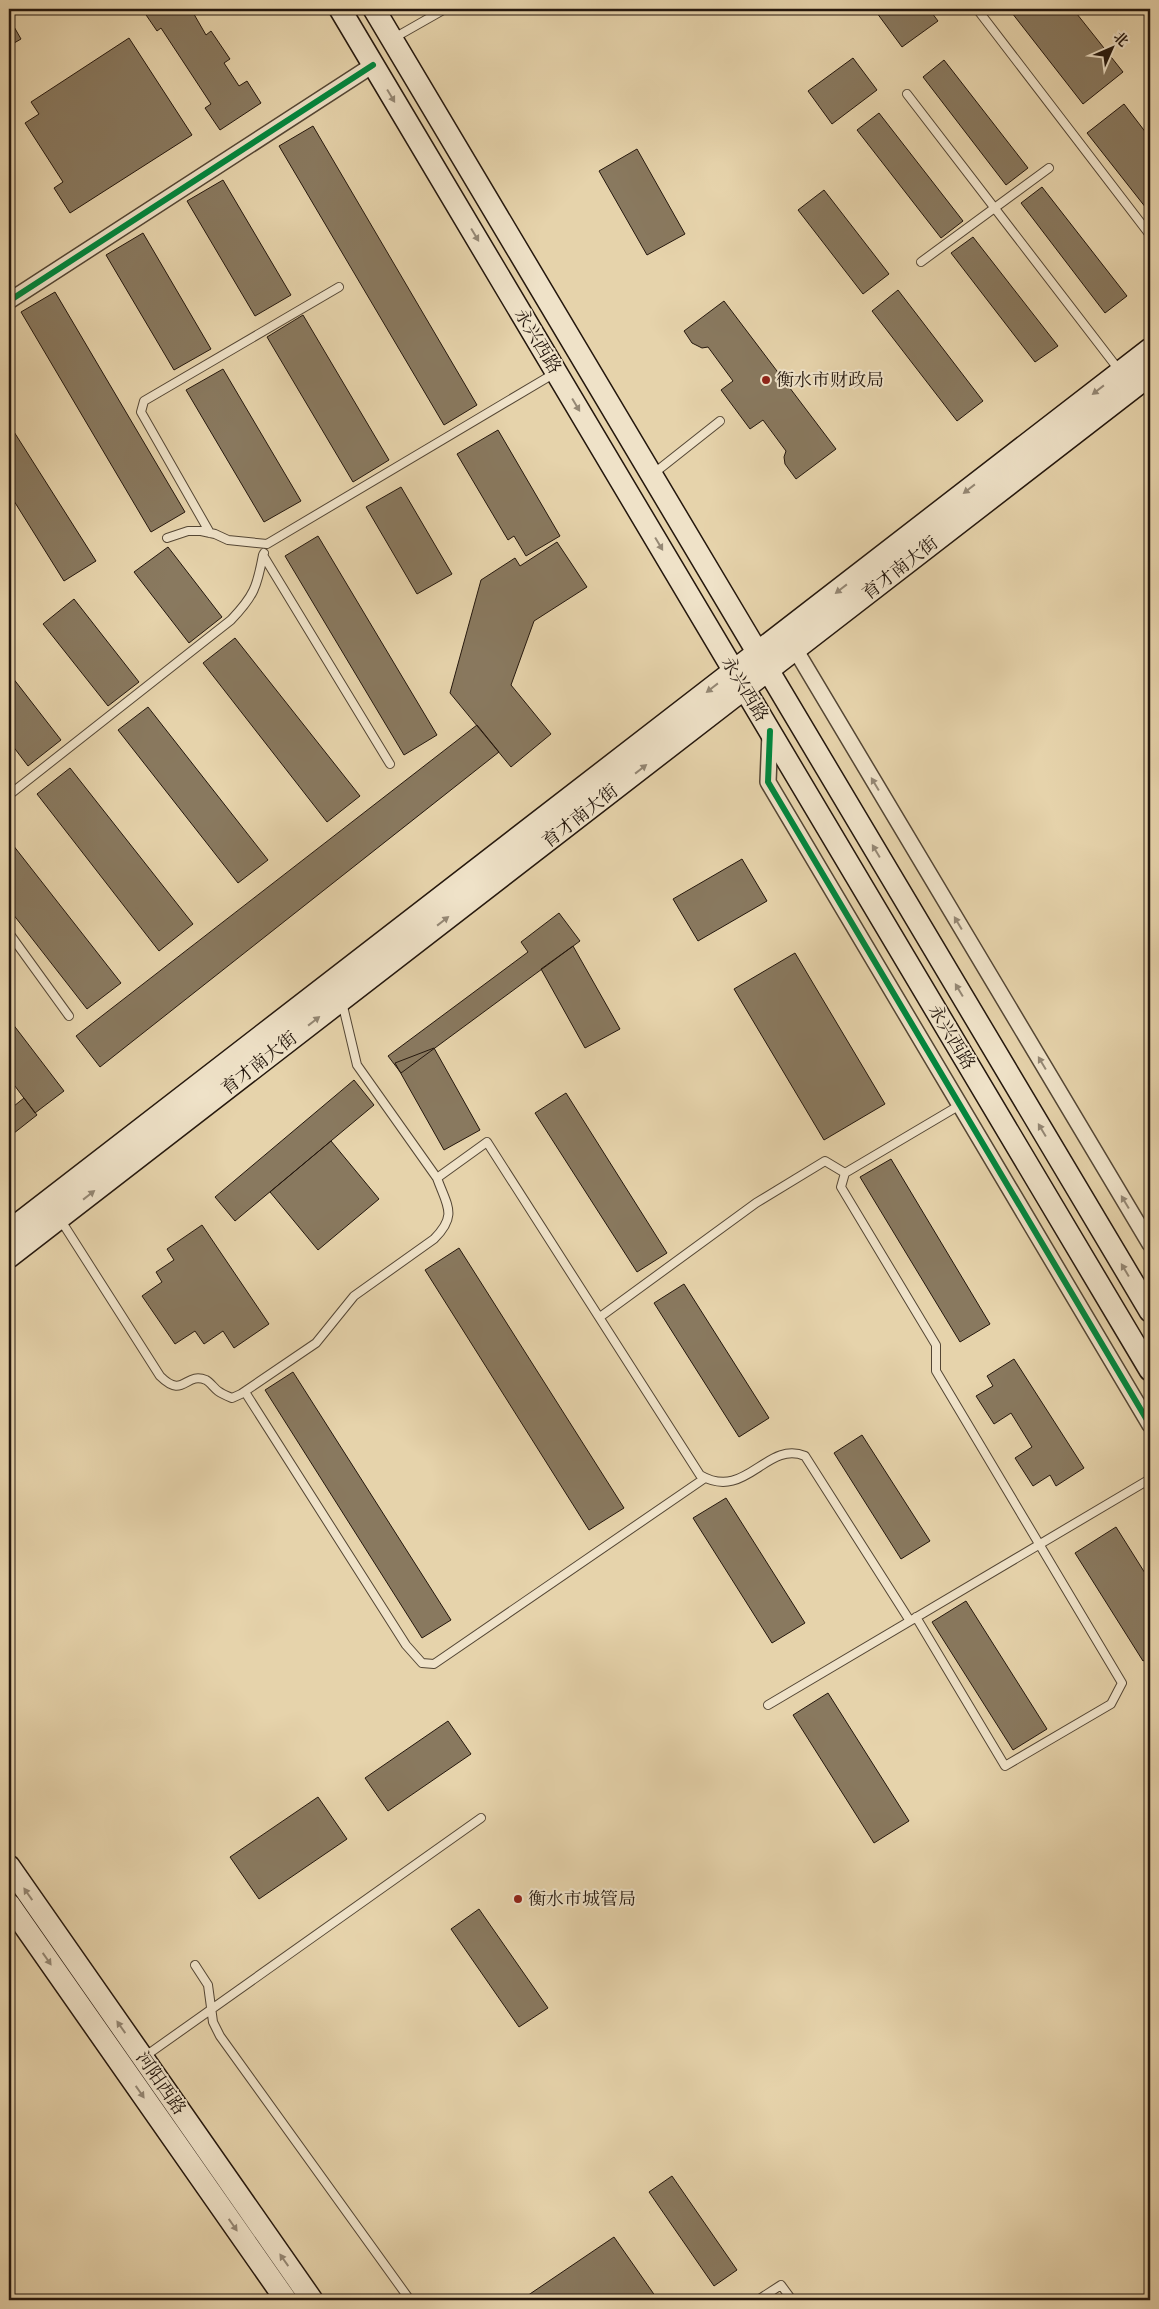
<svg xmlns="http://www.w3.org/2000/svg" width="1159" height="2309" viewBox="0 0 1159 2309" font-family="'IM FELL DW Pica','Noto Serif SC',serif">
<style>
.building{fill:#89795f;stroke:#24170d}
.lines{fill:none;stroke-linecap:round;stroke-linejoin:round}
.service-casing{stroke:#544634;stroke-width:10}
.minor-casing{stroke:#544634;stroke-width:18}
.secondary-casing{stroke:#24170d;stroke-width:24}
.service{stroke:#efe2c8;stroke-width:8}
.minor{stroke:#efe2c8;stroke-width:15}
.secondary{stroke:#efe2c8;stroke-width:21}
.cycleway-casing{stroke:#efe2c8;stroke-width:9}
.cycleway{stroke:#00873e;stroke-width:6}
.oneway{fill:#948774}
.poi-dot{fill:#8f2418;stroke:#efe2c8;stroke-width:2}
.labels{text-anchor:middle;stroke-width:4;stroke-linejoin:round;paint-order:stroke}
.street-label{font-size:18px;fill:#24170d;stroke:#efe2c8}
.poi-label{font-size:18px;fill:#24170d;stroke:#efe2c8;text-anchor:start}
</style>
<rect width="100%" height="100%" fill="#e6d3ab"/>
<filter id="stains"><feTurbulence type="fractalNoise" baseFrequency=".004" numOctaves="4"/><feColorMatrix values="0 0 0 0 .2 0 0 0 0 .09 0 0 0 0 .02 0 0 0 .5 -.17"/></filter>
<radialGradient id="worn" r=".72"><stop offset=".6" stop-color="#630" stop-opacity="0"/><stop offset="1" stop-color="#630" stop-opacity=".3"/></radialGradient>
<path class="building" d="M142,9h49l15,26 5,-4 19,28 -6,4 15,23 8,-5 14,22 -41,27 -15,-22 6,-4 -50,-76 -4,3z
M874,9h55l9,12 -36,26z
M1017,9h56l50,63 -40,32 -71,-91z
M9,18l12,21 -12,7z
M129,38l63,97 -122,78 -16,-25 9,-6 -38,-59 14,-9 -8,-12z
M853,58l24,32 -45,34 -24,-33z
M944,60l84,108 -22,17 -83,-108z
M1124,104l26,34v75l-63,-80z
M879,113l84,108 -22,17 -84,-108z
M313,126l164,279 -33,20 -165,-279z
M637,149l48,85 -38,21 -48,-84z
M223,180l68,115 -36,21 -68,-115z
M1042,187l85,109 -22,17 -84,-110z
M824,190l65,84 -26,20 -65,-84z
M143,233l68,116 -37,21 -68,-115z
M973,237l85,109 -23,16 -84,-109z
M898,290l85,111 -26,20 -85,-110z
M55,292l130,220 -34,20 -130,-220z
M724,301l112,148 -40,30 -11,-15 -1,-7 2,-6 -23,-31 -13,9 -29,-39 12,-9 -25,-34 -6,1 -10,-5 -8,-12z
M303,315l86,145 -36,22 -86,-145z
M223,369l78,132 -37,21 -78,-132z
M9,424l87,137 -32,20 -55,-88z
M498,430l62,106 -34,20 -12,-20 -6,4 -51,-86z
M401,487l51,87 -35,20 -51,-87z
M318,536l119,199 -33,20 -119,-199z
M557,542l30,45 -53,34 -23,64 40,49 -40,33 -61,-74 31,-113 34,-22 5,8z
M168,547l54,70 -33,26 -55,-71z
M74,599l65,83 -31,24 -65,-82z
M235,638l125,158 -33,26 -124,-159z
M9,673l52,67 -33,26 -19,-25z
M148,707l120,153 -30,23 -120,-153z
M477,725l22,27 -399,315 -24,-31z
M70,768l123,156 -34,27 -122,-157z
M9,840l112,143 -34,26 -78,-100z
M742,859l25,42 -69,40 -25,-42z
M559,913l21,28 -179,132 -13,-17 140,-104 -7,-10z
M573,946l47,83 -35,19 -44,-79z
M795,953l90,151 -61,36 -90,-151z
M9,1019l55,72 -29,22 -26,-35z
M434,1048l46,82 -36,20 -49,-87z
M354,1080l20,25 -139,116 -20,-24z
M566,1093l101,160 -30,19 -102,-159z
M24,1098l13,17 -28,22v-27z
M331,1141l48,58 -61,51 -48,-58z
M891,1159l99,165 -30,18 -100,-165z
M202,1225l67,99 -35,24 -11,-17 -19,13 -9,-13 -20,13 -33,-48 20,-14 -6,-10 18,-12 -7,-11z
M459,1248l165,260 -35,22 -164,-260z
M684,1284l85,134 -30,19 -85,-134z
M1014,1359l70,109 -28,18 -6,-11 -17,11 -18,-28 17,-11 -21,-34 -17,11 -18,-28 17,-10 -6,-10z
M293,1372l158,248 -29,18 -157,-248z
M862,1435l68,106 -29,18 -67,-106z
M726,1498l79,125 -33,20 -79,-125z
M1116,1527l34,54v76l-7,4 -68,-108z
M966,1601l81,128 -34,21 -81,-128z
M828,1693l81,128 -35,22 -81,-128z
M448,1721l23,33 -83,57 -23,-33z
M318,1797l29,42 -88,60 -29,-42z
M479,1909l69,99 -29,19 -68,-98z
M672,2176l65,94 -23,16 -65,-94z
M614,2237l44,63h-137z"/>
<g class="lines">
<g class="service-casing">
<path id="service" d="M977,9l173,226
M394,38l51,-29
M907,94l212,276
M921,262l128,-94
M653,474l67,-53
M210,533l-69,-121 3,-11 195,-114
M167,538l21,-7h13l14,3 13,6 39,4 288,-171
M264,553l-1,2 127,209
M9,795l222,-175c23,-24 26,-33 32,-65
M9,933l60,83
M342,1002l15,63 80,113 50,-36 213,333c46,27 66,-35 105,-19l105,165
M845,1173l-4,14 95,158v26l186,312 -11,21 -106,62 -89,-149
M60,1219l100,157c24,24 25,-5 46,4 4,2 8,8 12,11 4,3 9,5 14,7l9,-4 75,-51 38,-47 80,-57c24,-24 13,-33 3,-61
M600,1317l156,-114 69,-42 20,12 115,-68
M245,1392l161,253 16,18 12,1 271,-186
M768,1705l382,-226
M195,1965l13,20 5,37 7,14 190,264
M144,2057l337,-239
M758,2300l23,-15 11,15"/>
</g>
<g class="minor-casing">
<path id="minor" d="M9,301l364,-236
M795,649l355,595
M770,732l-2,50 382,643"/>
</g>
<g class="secondary-casing">
<path id="secondary" d="M340,9l810,1361
M374,9l776,1302
M9,1231l1141,-882
M9,1257l1141,-882
M9,1866l303,434
M9,1904l277,396"/>
</g>
<use href="#service" class="service"/>
<use href="#minor" class="minor"/>
<use href="#secondary" class="secondary"/>
<g class="cycleway-casing">
<path id="cycleway" d="M9,301l364,-236
M770,731l-2,51 382,643"/>
</g>
<use href="#cycleway" class="cycleway"/>
</g>
<defs><path id="oneway-solid" d="M-6-.8H1V-3.2L6.5 0L1 3.2V.8H-6Z" transform="scale(1.25)"/></defs>
<g class="oneway">
<use href="#oneway-solid" transform="translate(391 96) rotate(59)"/>
<use href="#oneway-solid" transform="translate(475 235) rotate(59)"/>
<use href="#oneway-solid" transform="translate(1098 390) rotate(142)"/>
<use href="#oneway-solid" transform="translate(576 405) rotate(59)"/>
<use href="#oneway-solid" transform="translate(969 489) rotate(142)"/>
<use href="#oneway-solid" transform="translate(659 544) rotate(59)"/>
<use href="#oneway-solid" transform="translate(841 589) rotate(142)"/>
<use href="#oneway-solid" transform="translate(712 688) rotate(142)"/>
<use href="#oneway-solid" transform="translate(641 769) rotate(-38)"/>
<use href="#oneway-solid" transform="translate(875 784) rotate(-121)"/>
<use href="#oneway-solid" transform="translate(876 851) rotate(-121)"/>
<use href="#oneway-solid" transform="translate(443 921) rotate(-38)"/>
<use href="#oneway-solid" transform="translate(958 923) rotate(-121)"/>
<use href="#oneway-solid" transform="translate(959 990) rotate(-121)"/>
<use href="#oneway-solid" transform="translate(314 1021) rotate(-38)"/>
<use href="#oneway-solid" transform="translate(1042 1063) rotate(-121)"/>
<use href="#oneway-solid" transform="translate(1042 1130) rotate(-121)"/>
<use href="#oneway-solid" transform="translate(89 1195) rotate(-38)"/>
<use href="#oneway-solid" transform="translate(1125 1202) rotate(-121)"/>
<use href="#oneway-solid" transform="translate(1125 1270) rotate(-121)"/>
<use href="#oneway-solid" transform="translate(28 1894) rotate(-125)"/>
<use href="#oneway-solid" transform="translate(47 1959) rotate(55)"/>
<use href="#oneway-solid" transform="translate(121 2027) rotate(-125)"/>
<use href="#oneway-solid" transform="translate(140 2092) rotate(55)"/>
<use href="#oneway-solid" transform="translate(233 2225) rotate(55)"/>
<use href="#oneway-solid" transform="translate(284 2260) rotate(-125)"/>
</g>
<g class="poi-dot">
<circle cx="766" cy="380" r="5"/>
<circle cx="518" cy="1899" r="5"/>
</g>
<g class="labels">
<g class="street-label">
<text transform="translate(538 341) rotate(59)" y="6">永兴西路</text>
<text transform="translate(900 568) rotate(-38)" y="6">育才南大街</text>
<text transform="translate(745 689) rotate(59)" y="6">永兴西路</text>
<text transform="translate(580 816) rotate(-38)" y="6">育才南大街</text>
<text transform="translate(952 1037) rotate(59)" y="6">永兴西路</text>
<text transform="translate(259 1063) rotate(-38)" y="6">育才南大街</text>
<text transform="translate(161 2083) rotate(55)" y="6">河阳西路</text>
</g>
<g class="poi-label">
<text x="776" y="386">衡水市财政局</text>
<text x="528" y="1905">衡水市城管局</text>
</g>
</g>
<rect width="1159" height="2309" fill="none" stroke="#e6d3ab" stroke-width="30"/>
<rect x="10" y="10" width="1139" height="2289" fill="none" stroke="#24170d" stroke-width="2.5"/>
<rect x="15" y="15" width="1129" height="2279" fill="none" stroke="#24170d"/>
<g transform="translate(1112 48) rotate(45)" stroke="#efe2c8" stroke-width="4" paint-order="stroke">
<path d="M0-4L9 19L0 12L-9 19Z" fill="#24170d"/>
<text y="-8" font-size="14" font-weight="bold" text-anchor="middle" fill="#24170d">北</text>
</g>
<rect width="100%" height="100%" filter="url(#stains)"/>
<rect width="100%" height="100%" fill="url(#worn)"/>
</svg>
